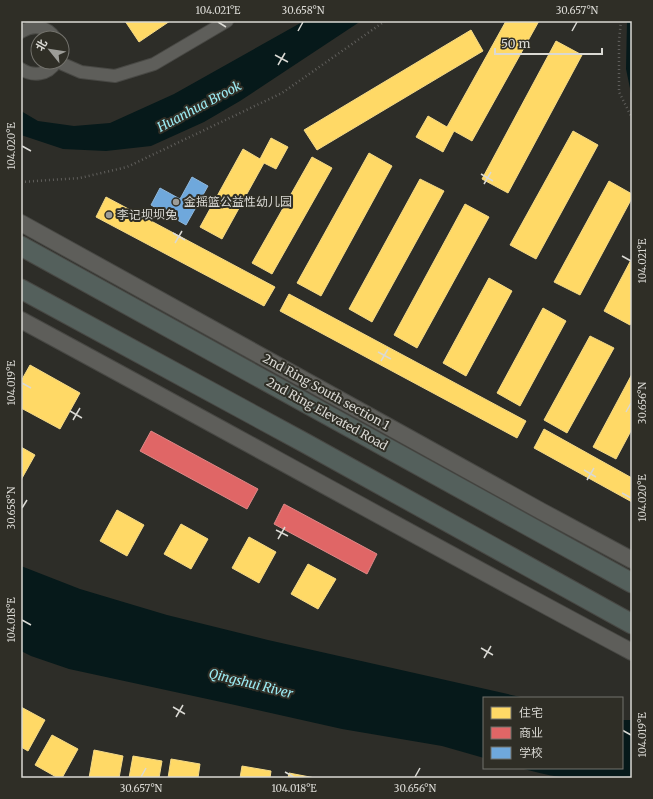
<svg xmlns="http://www.w3.org/2000/svg" width="653" height="799" viewBox="0 0 653 799" font-family="Merriweather,'Noto Sans SC',serif">
<style>
.water{fill:#06191a}
.homes{fill:#ffd966;stroke:#f4d987}
.shops{fill:#e06666;stroke:#de8887}
.schools{fill:#6fa8dc;stroke:#8fb7da}
.lines{fill:none;stroke-linecap:round;stroke-linejoin:round}
.minor-casing{stroke:#484844;stroke-width:14}
.secondary-casing{stroke:#484844;stroke-width:18}
.trunk-casing{stroke:#484844;stroke-width:21}
.path{stroke:#605f5c;stroke-width:2.5;stroke-dasharray:1 3;stroke-linecap:butt}
.minor{stroke:#5e5e5a;stroke-width:12}
.secondary{stroke:#5e5e5a;stroke-width:16}
.trunk{stroke:#54605c;stroke-width:19}
.ticks{fill:none;stroke:#dad9d4;stroke-width:1.5}
.poi-dot{fill:#9d9d98;stroke:#2f2e26;stroke-width:1.5}
.labels{text-anchor:middle;stroke-width:4;stroke-linejoin:round;paint-order:stroke}
.poi-label{font-size:12px;fill:#dad9d4;stroke:#2f2e26;text-anchor:start}
.street-label{font-size:12px;fill:#dad9d4;stroke:#2f2e26}
.water-label{font-size:13px;font-style:italic;fill:#9cebf3;stroke:#2f2e26}
.neatline{fill:none;stroke:#dad9d4;stroke-width:1.5}
.ticks-label{font-size:10px;text-anchor:middle;fill:#dad9d4}
</style>
<rect width="100%" height="100%" fill="#2d2d28"/>
<path class="water" d="M304,21h57l-121,80 -36,21 -53,24 -45,5 -43,-2 -42,-14v-24l17,10 36,5 36,-3 64,-29z
M627,21h5v77l-6,-29z
M21,566l59,23 87,26 101,25 257,58h-41v60l-42,-12 -100,-17 -107,-24 -166,-36 -38,-13 -10,-5z
M622,720h10v56c-23,3 -49,4 -72,1 -14,-2 -27,-6 -40,-9h102z"/>
<path class="homes" d="M125,21h45l-31,21z
M506,21h33l-67,120 -18,-10 -11,21 -27,-15 12,-21 19,11z
M471,30l12,21 -166,99 -13,-20z
M556,41l26,14 -74,138 -26,-14z
M573,131l25,14 -62,114 -26,-14z
M271,138l17,9 -12,22 -12,-6 -42,76 -22,-12 43,-78 17,10z
M369,153l23,13 -71,130 -24,-13z
M312,157l20,11 -60,106 -20,-11z
M420,179l24,12 -72,131 -23,-13z
M609,181l23,13v4l-52,97 -26,-13z
M106,197l169,90 -11,19 -168,-89z
M465,204l24,13 -72,131 -23,-13z
M632,258v62l-2,5 -26,-14z
M489,278l23,13 -46,85 -23,-13z
M289,294l237,127 -9,17 -237,-127z
M543,308l23,13 -46,85 -23,-13z
M590,336l24,12 -47,85 -23,-13z
M30,365l50,28 -20,36 -39,-21v-27z
M632,374v55l-16,30 -23,-12z
M544,429l88,49v24l-98,-54z
M21,447l14,8 -14,25z
M117,510l27,15 -17,31 -27,-15z
M181,524l27,15 -17,30 -27,-15z
M249,537l27,15 -17,31 -27,-15z
M308,564l28,15 -18,30 -27,-15z
M21,707l24,13 -17,31 -7,-4z
M52,735l26,14 -16,29h-4l-23,-13z
M94,750l29,6 -4,22h-30z
M133,756l29,5 -3,17h-30z
M171,759l29,5 -2,14h-30z
M242,766l29,5 -1,7h-30z
M289,773l26,5h-27z"/>
<path class="shops" d="M151,431l107,58 -11,20 -107,-58z
M284,504l93,50 -10,20 -93,-50z"/>
<path class="schools" d="M192,177l16,9 -22,39 -35,-20 9,-17 20,11z"/>
<g class="lines">
<g class="minor-casing">
<path id="minor" d="M21,32c12,-8 26,-6 34,6
M58,62l23,10 34,4 39,-12 73,-43
M21,69c12,8 27,6 35,-7"/>
</g>
<g class="secondary-casing">
<path id="secondary" d="M21,223l520,288 91,49
M21,320c204,110 406,223 611,332"/>
</g>
<g class="trunk-casing">
<path id="trunk" d="M21,246l611,337
M21,289l284,154 327,181"/>
</g>
<path class="path" d="M621,21l-2,20v51l13,26
M21,182l59,-4 47,-11 155,-74 103,-72"/>
<use href="#minor" class="minor"/>
<use href="#secondary" class="secondary"/>
<use href="#trunk" class="trunk"/>
</g>
<path class="ticks" d="M218,22l8,5M298,31l5,-9M572,31l5,-9M275,55l13,7M278,65l7,-12M22,146l9,5M481,174l12,7M484,184l7,-12M173,233l12,7M175,243l7,-12M622,256l9,5M378,352l13,7M381,361l7,-12M22,383l9,5M70,411l12,7M626,412l5,-9M73,420l7,-12M584,470l12,7M587,480l7,-12M622,493l9,5M22,508l5,-8M276,530l12,6M278,539l7,-12M22,620l9,5M481,648l12,7M484,658l7,-12M173,707l12,7M176,717l7,-12M622,730l9,5M285,772l9,5M141,777l5,-9M415,777l5,-9"/>
<g class="poi-dot">
<circle cx="176" cy="202" r="4"/>
<circle cx="109" cy="215" r="4"/>
</g>
<g class="labels">
<g class="poi-label">
<text x="184" y="206">金摇篮公益性幼儿园</text>
<text x="117" y="219">李记坝坝兔</text>
</g>
<g class="street-label">
<text transform="translate(326 392) rotate(29)" y="4">2nd Ring South section 1</text>
<text transform="translate(327 414) rotate(29)" y="4">2nd Ring Elevated Road</text>
</g>
<g class="water-label">
<text transform="translate(199 106) rotate(-28)" y="5">Huanhua Brook</text>
<text transform="translate(251 683) rotate(14)" y="5">Qingshui River</text>
</g>
</g>
<rect width="653" height="799" fill="none" stroke="#2f2e26" stroke-width="44"/>
<rect x="483" y="697" width="140" height="72" fill="#2f2e26" stroke="#73726c"/>
<rect x="491" y="707" width="20" height="12" fill="#ffd966" stroke="#73726c"/>
<text x="519" y="717" font-size="12" fill="#dad9d4">住宅</text>
<rect x="491" y="727" width="20" height="12" fill="#e06666" stroke="#73726c"/>
<text x="519" y="737" font-size="12" fill="#dad9d4">商业</text>
<rect x="491" y="747" width="20" height="12" fill="#6fa8dc" stroke="#73726c"/>
<text x="519" y="757" font-size="12" fill="#dad9d4">学校</text>
<g transform="translate(50 50) rotate(300)"><circle r="19" fill="#2f2e26" stroke="#73726c"/>
<path d="M0-3L7 15L0 10L-7 15Z" fill="#9d9d98"/>
<text y="-6" font-size="11" font-weight="bold" text-anchor="middle" fill="#dad9d4">北</text>
</g>
<path d="M495 48v6h107v-6" fill="none" stroke="#dad9d4" stroke-width="2"/>
<text x="501" y="48" font-size="12" fill="#dad9d4" stroke="#2f2e26" stroke-width="3" paint-order="stroke">50 m</text>
<rect x="22" y="22" width="609" height="755" class="neatline"/>
<g class="ticks-label">
<text x="218" y="14">104.021°E</text>
<text x="303" y="14">30.658°N</text>
<text x="577" y="14">30.657°N</text>
<text transform="translate(11 146) rotate(-90)" y="4">104.020°E</text>
<text transform="translate(642 261) rotate(-90)" y="4">104.021°E</text>
<text transform="translate(11 383) rotate(-90)" y="4">104.019°E</text>
<text transform="translate(642 403) rotate(-90)" y="4">30.656°N</text>
<text transform="translate(642 498) rotate(-90)" y="4">104.020°E</text>
<text transform="translate(11 508) rotate(-90)" y="4">30.658°N</text>
<text transform="translate(11 620) rotate(-90)" y="4">104.018°E</text>
<text transform="translate(642 735) rotate(-90)" y="4">104.019°E</text>
<text x="141" y="792">30.657°N</text>
<text x="294" y="792">104.018°E</text>
<text x="415" y="792">30.656°N</text>
</g>
</svg>
